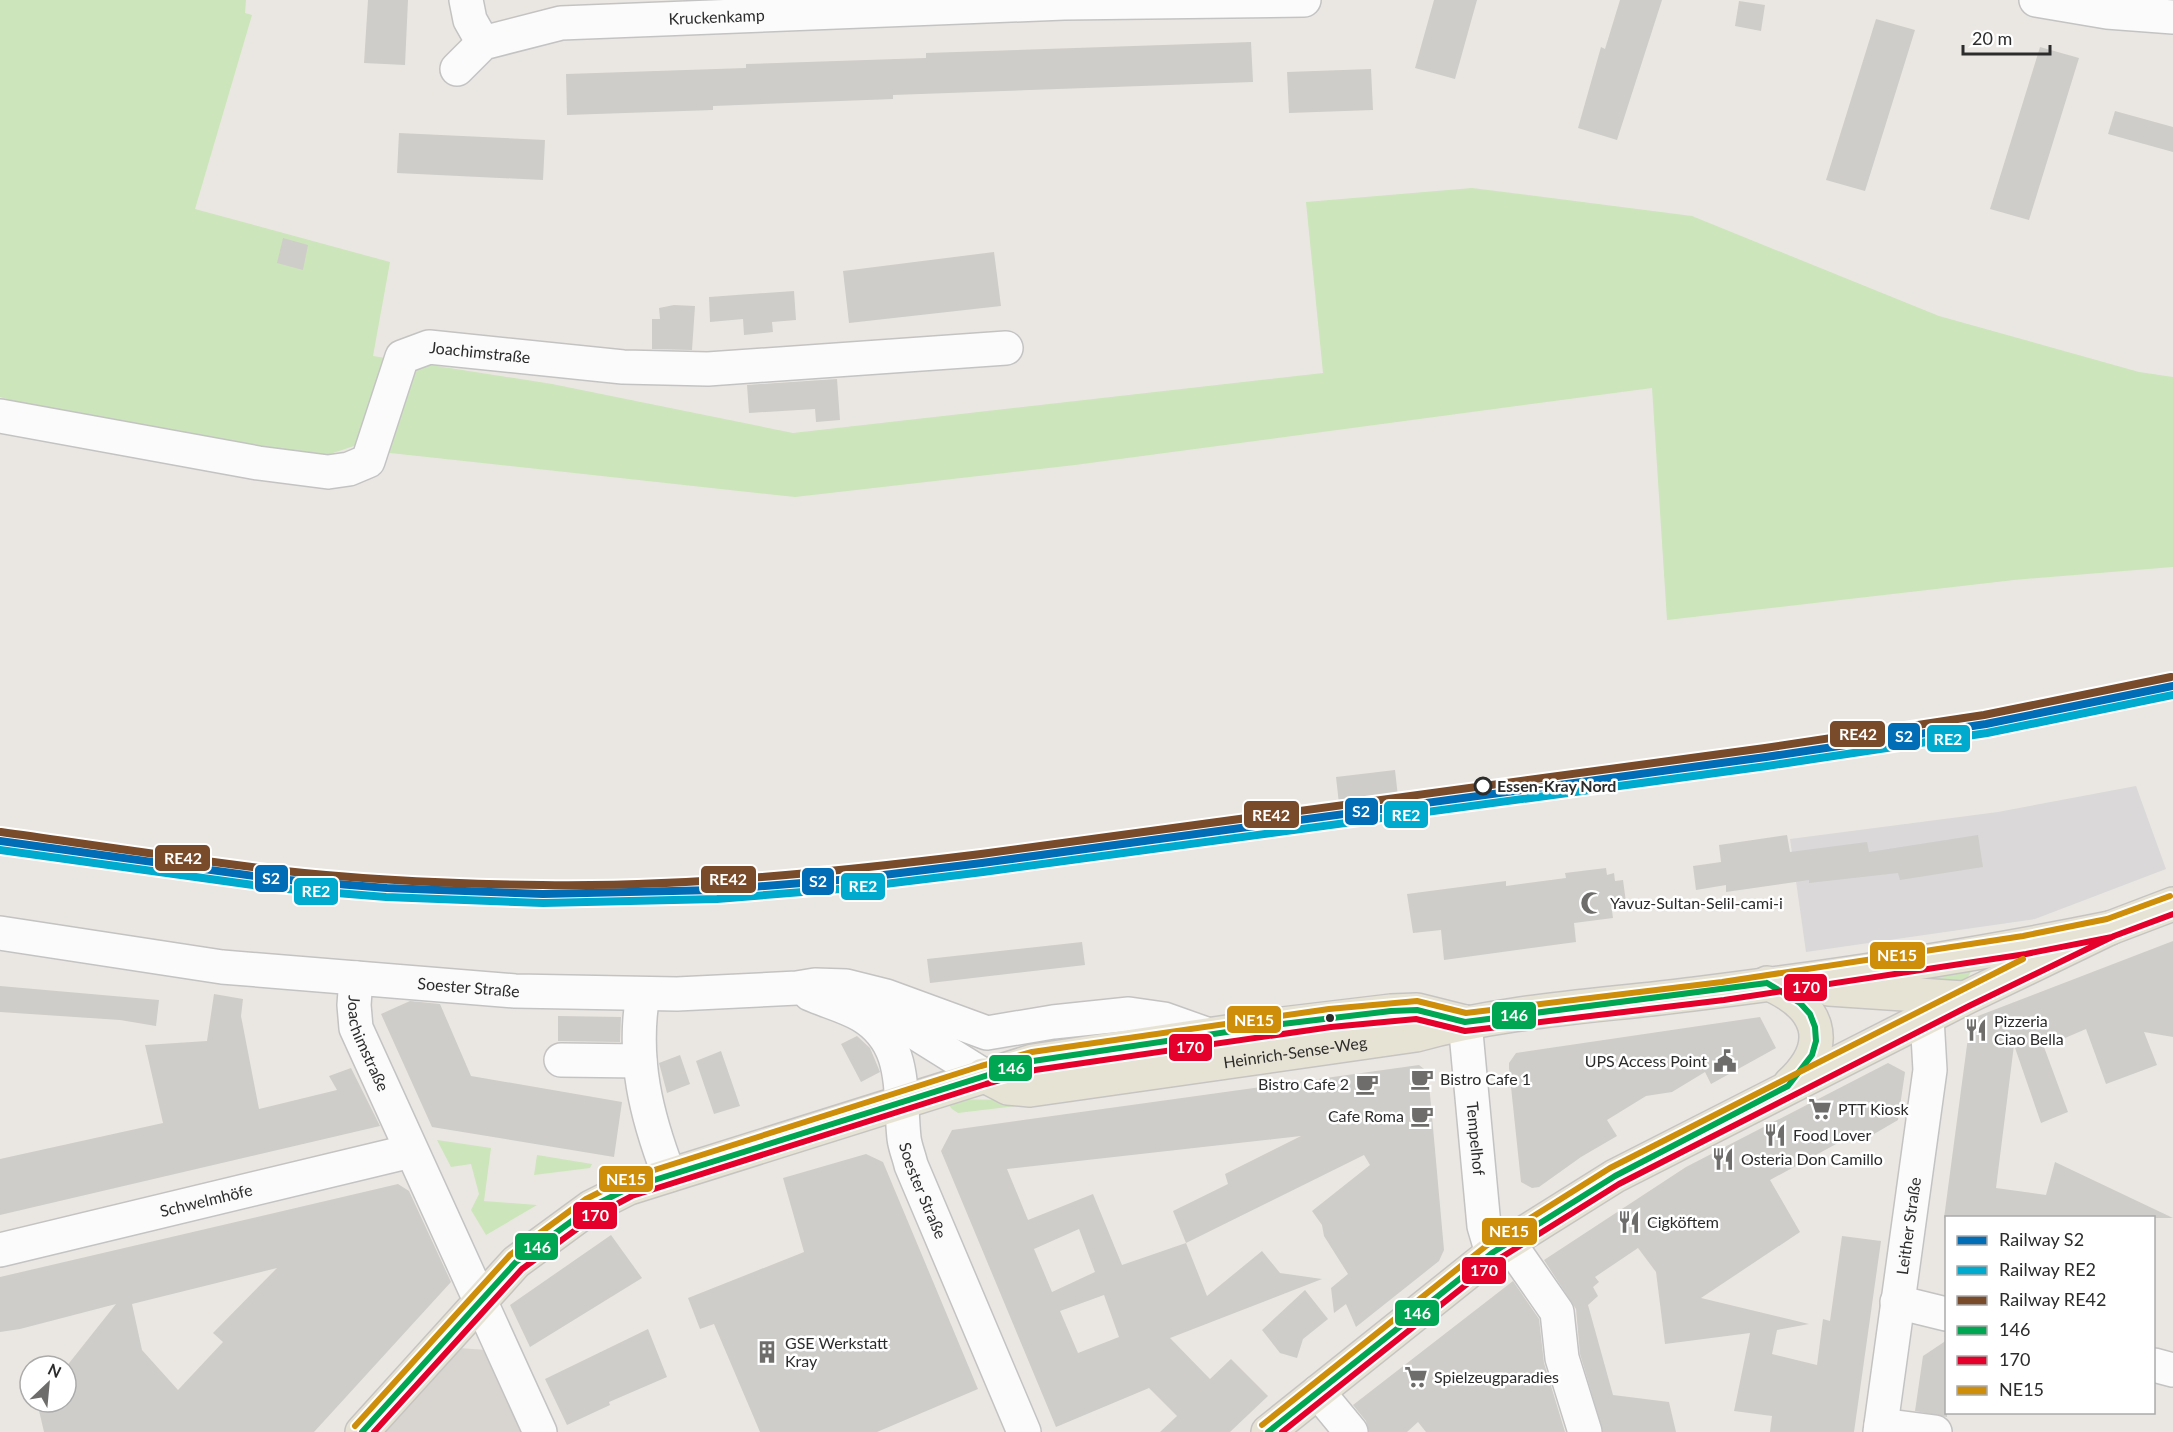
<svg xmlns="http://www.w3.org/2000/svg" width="2173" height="1432" viewBox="0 0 2173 1432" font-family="Lato,sans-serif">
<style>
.industrial{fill:#dad8d9}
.green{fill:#cce5bb}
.plaza{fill:#d8d5d0}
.building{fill:#cfcdc9;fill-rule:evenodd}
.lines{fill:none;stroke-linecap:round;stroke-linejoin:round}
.minor-casing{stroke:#c4c3c3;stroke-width:36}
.major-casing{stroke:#c6c4c2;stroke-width:36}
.minor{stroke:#fcfbfb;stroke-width:33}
.major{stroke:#e7e3d4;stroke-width:33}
.bus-1-casing{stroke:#fff;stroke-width:10}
.bus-2-casing{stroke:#fff;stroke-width:10}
.bus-3-casing{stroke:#fff;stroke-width:10}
.bus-1{stroke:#00a651;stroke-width:6}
.bus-2{stroke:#e4002b;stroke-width:6}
.bus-3{stroke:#ce8e09;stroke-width:6}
.rail-1-casing{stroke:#fff;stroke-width:12}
.rail-2-casing{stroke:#fff;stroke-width:12}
.rail-3-casing{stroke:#fff;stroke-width:12}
.rail-1{stroke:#006db6;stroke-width:8}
.rail-2{stroke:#00a9ce;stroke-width:8}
.rail-3{stroke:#7a4b2a;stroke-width:8}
.stop-dot{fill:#fff;stroke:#2c2c2c;stroke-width:3}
.bus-dot{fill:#2c2c2c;stroke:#fff;stroke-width:2}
.labels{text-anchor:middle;stroke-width:5;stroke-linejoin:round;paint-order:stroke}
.street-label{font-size:16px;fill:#2c2c2c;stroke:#fff}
.stop-label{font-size:16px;font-weight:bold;fill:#2c2c2c;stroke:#fff;text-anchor:start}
.poi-label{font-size:16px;fill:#2c2c2c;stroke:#fff;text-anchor:start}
.line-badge{stroke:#fff;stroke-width:2}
.badge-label{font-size:16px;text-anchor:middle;font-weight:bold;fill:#fff}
</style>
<rect width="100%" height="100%" fill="#eae7e2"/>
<path class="industrial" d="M2136,786l30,83 -131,50 -229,33 -16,-113 208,-27z"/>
<path class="green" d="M0,0h246l-1,13 7,2 -57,194 195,53 -17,94 179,28 241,49 530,-60 -17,-171 166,-14 220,28 247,100 200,56 34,5v190l-159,13 -347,40 -15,-232 -577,77 -280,32 -405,-44 -33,-8 -36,12 -286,-50 -35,-10z
M1978,959l-14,25 -34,3 -21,-17z
M944,1099l71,1 1,6 -58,7 -6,-4z
M437,1140l54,8 -7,53 53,4 -51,30 -15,-25 8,-16 -8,-30 -20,3z
M537,1155l55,9 -2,4 -56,7z"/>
<path class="plaza" d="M459,1348l28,2 36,82h-142z"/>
<path class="building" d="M368,0h40l-3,65 -41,-2z
M1434,0h43l-22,79 -40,-11z
M1620,0h42l-45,140 -39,-12 23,-81 4,2z
M1739,1l26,4 -4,26 -26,-5z
M1876,19l39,11 -50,161 -39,-11z
M1251,42l2,40 -360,13v4l-180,7v4l-146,5 -1,-41 180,-6v-4l180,-6v-5z
M2040,47l39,11 -50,162 -39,-11z
M1371,69l2,41 -84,3 -2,-41z
M2115,111l58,16v25l-65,-18z
M399,133l146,7 -2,40 -146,-7z
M283,238l25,7 -5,25 -26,-7z
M994,252l7,54 -152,17 -6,-52z
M794,291l2,29 -24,2 1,10 -29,3 -1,-16 -33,3 -1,-25z
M674,305l21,1 -3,44 -40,-1v-30h8l-1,-11z
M837,379l3,41 -24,2 -1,-13 -66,4 -2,-28z
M1395,770l3,27 -59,7 -3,-27z
M1787,835l3,17 77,-10 2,10 109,-17 5,32 -83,13 -2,-7 -89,10v-3l-83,12v-7l-30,5 -3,-24 28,-4 -2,-17z
M1606,868l1,7 7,-2 1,8 8,-1 3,22 -15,2 2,14 -39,5 2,19 -132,18 -3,-30 -28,3 -6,-39 99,-13v5l60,-8 -1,-5z
M2173,941v96l-29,-5 13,33 -51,19 -20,-55 -42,18 24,65 -27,11 -27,-78 -18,143 50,7 9,-33 118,56h-229l25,-188 9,-14z
M1082,942l3,23 -155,18 -3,-24z
M0,986l159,14 -3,26 -36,-6 -120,-8z
M214,994l29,5 -2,17 18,93 78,-19 -8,-14 22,-8 29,58 -380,89v-56l163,-36 -18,-78 62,-4z
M410,1001l30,3 31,72 151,26 -8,55 -182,-30 -51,-113z
M558,1016l63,1 -1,25 -62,-1z
M1760,1017l16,31 -65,36 -6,-12 -33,20 -26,4 -39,24 10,16 -36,21 -42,30 -7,1 -11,-6 -12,-114v-5l7,-10z
M857,1036l13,12 10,24 -19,10 -20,-38z
M721,1051l19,55 -26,8 -18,-53z
M680,1055l10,29 -23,9 -8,-30z
M1888,1063l17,9 -7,48 -36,21 -4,-9 -88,48 30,52 -99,66 108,26 -32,6 -5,24 45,11 6,-46 7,2 12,-85 39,5 -27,191h-84l2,-16 -38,-5 16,-78 -85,11 -9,-72 -18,-24 -43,29 4,5 -6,5 5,9 -10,9 25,90 56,7 7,30h-73l-23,-78 -4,-45 -32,-49 142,-93z
M1419,1065l9,7 16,178 -5,11 -83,66 -10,-23 -12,9 -3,-25 17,-14 -24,-38 -2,-11 -10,-14 58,-46 -6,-10 -178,88 21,53 55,-45 18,22 42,6 -152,59 40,41 21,-20 37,37 -38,36h-70l17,-16 -28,-28 -93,39 -115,-276 11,-21zM1301,1136l-76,38 3,10 -55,27 13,32 -64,22 -29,-71 -65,26 -21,-51zM1079,1229l16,43 -43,20 -18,-43zM1104,1295l15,42 -41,16 -18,-42z
M866,1154l17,8 95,227 -101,43h-117l-46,-108 -14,5 -12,-31 116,-46 -21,-74z
M398,1184l11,7 42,91 -137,150h-270l-7,-30h29v-35l50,-63 -96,25 -20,3v-55zM277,1268l-64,65 10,9 -45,48 -36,-40 -10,-46z
M611,1235l31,43 -112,69 -20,-42z
M1513,1281l26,38 5,44 21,69h-139l-8,-10 -11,10h-38l-3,-11 -13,-16z
M1305,1290l23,29 -25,20 -6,19 -17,-5 -18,-23z
M648,1329l19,48 -58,25 1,3 -43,20 -22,-46z
M1947,1340v77l-32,-6 8,-55z"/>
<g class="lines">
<g class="minor-casing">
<g id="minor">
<path d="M466,0l4,20 13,23"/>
<path d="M2036,0l71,12 66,5"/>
<path id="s1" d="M457,69l26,-26 78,-20 503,-20 240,-3"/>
<path id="s2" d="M0,416l258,47 70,9 21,-3 19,-8 34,-104 27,-10 194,20 85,2 298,-21"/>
<path id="s3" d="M0,933l222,34 293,24 162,3 120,-6 18,-3 31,1 40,10 101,37 66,-11 76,-8 35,5 45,16"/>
<path id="s4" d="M356,978l-2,27 2,23 184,404"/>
<path d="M643,994c-11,64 3,121 26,181"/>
<path id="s5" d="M810,994c16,7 35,12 51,21 47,28 38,76 43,123 1,9 5,18 7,27l113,267"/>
<path d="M874,1007l109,68"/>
<path id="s6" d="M1465,1022l19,204 8,27"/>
<path d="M561,1060l79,1"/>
<path d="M1509,1243l48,69 5,46 23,74"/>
<path id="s7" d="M0,1250l411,-99"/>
<path d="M1897,1302l49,12"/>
<path d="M2154,1365l19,5"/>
<path d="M1318,1392l33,40"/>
<path d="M1881,1425l54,7"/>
<path id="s8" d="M1880,1432l50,-362 -3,-52"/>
</g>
</g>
<g class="major-casing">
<g id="major">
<path d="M1767,983c51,22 68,59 23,101"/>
<path d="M1829,989l134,9"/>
<path id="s9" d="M983,1075l25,13 22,2 386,-55c90,-25 185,-29 278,-41 139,-17 278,-38 416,-66"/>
<path d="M362,1432l154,-170 75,-55 38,-19 404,-127 241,-36 117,-14 26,-1 48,12"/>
<path d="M1268,1432l224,-179 123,-77 350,-178 145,-70 63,-24"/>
</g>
</g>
<use href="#minor" class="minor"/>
<use href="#major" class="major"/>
<g class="bus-1-casing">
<path id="bus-1" d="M362,1432l154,-170 75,-55 38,-19 404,-127 241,-36 117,-14 26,-1 48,12 302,-39
M1268,1432l224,-179 123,-77 173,-90 24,-31 4,-14 -1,-14 -5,-13 -10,-11 -33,-20"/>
</g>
<g class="bus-2-casing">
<path id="bus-2" d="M374,1432l148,-163 74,-54 36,-19 354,-112 49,-14 296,-43 85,-8 49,12 259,-31 302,-46 86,-17
M1282,1432l215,-172 122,-76 350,-178 145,-70 59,-22"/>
</g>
<g class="bus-3-casing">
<path id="bus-3" d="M1262,1425l224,-179 124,-78 413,-209
M355,1426l155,-171 76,-56 40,-20 355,-113 51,-14 297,-43 88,-8 49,12 256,-31 301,-46 84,-17 63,-23"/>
</g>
<use href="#bus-1" class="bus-1"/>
<use href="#bus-2" class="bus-2"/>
<use href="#bus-3" class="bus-3"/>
<g class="rail-1-casing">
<path id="rail-1" d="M0,841l276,38 111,9 156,6 173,-4 135,-11 131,-16 784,-106 220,-33 187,-38"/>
</g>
<g class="rail-2-casing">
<path id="rail-2" d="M0,850l275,38 111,9 157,6 174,-4 135,-11 131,-16 784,-106 220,-33 186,-38"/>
</g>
<g class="rail-3-casing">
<path id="rail-3" d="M1,832c92,13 183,27 275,38 88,10 178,14 266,15 147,2 293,-13 439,-31l784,-106 219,-33 187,-38"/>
</g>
<use href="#rail-1" class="rail-1"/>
<use href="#rail-2" class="rail-2"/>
<use href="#rail-3" class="rail-3"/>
</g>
<defs>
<g id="mosque-bare" transform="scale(1.8)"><path d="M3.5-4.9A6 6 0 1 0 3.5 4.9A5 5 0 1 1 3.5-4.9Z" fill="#6e6d6c" stroke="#fff" stroke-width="2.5" paint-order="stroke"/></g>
<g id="restaurant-bare" transform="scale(1.8)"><path d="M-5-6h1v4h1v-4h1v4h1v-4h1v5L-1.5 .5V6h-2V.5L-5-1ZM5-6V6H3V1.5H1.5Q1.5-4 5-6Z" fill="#6e6d6c" stroke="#fff" stroke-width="2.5" paint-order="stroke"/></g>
<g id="civic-bare" transform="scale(1.8)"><path d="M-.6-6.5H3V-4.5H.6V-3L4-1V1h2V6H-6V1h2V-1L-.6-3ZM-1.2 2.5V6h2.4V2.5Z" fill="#6e6d6c" stroke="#fff" stroke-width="2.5" paint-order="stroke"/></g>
<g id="cafe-bare" transform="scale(1.8)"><path d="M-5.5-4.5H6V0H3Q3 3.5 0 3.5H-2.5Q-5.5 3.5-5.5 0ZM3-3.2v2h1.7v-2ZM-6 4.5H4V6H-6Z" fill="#6e6d6c" stroke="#fff" stroke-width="2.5" paint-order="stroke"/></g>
<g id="supermarket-bare" transform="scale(1.8)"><path d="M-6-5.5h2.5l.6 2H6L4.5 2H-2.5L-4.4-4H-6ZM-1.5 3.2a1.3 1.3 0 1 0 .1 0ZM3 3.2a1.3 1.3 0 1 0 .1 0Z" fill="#6e6d6c" stroke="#fff" stroke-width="2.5" paint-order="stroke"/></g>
<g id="building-bare" transform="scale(1.8)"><path d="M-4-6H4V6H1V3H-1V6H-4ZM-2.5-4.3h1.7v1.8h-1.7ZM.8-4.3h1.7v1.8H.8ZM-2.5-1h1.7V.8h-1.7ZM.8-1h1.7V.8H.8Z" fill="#6e6d6c" stroke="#fff" stroke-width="2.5" paint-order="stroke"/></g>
</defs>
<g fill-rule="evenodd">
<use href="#mosque-bare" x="1592" y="903"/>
<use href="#restaurant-bare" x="1976" y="1030"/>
<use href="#civic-bare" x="1725" y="1061"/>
<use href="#cafe-bare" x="1422" y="1079"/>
<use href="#cafe-bare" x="1367" y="1084"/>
<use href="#supermarket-bare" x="1820" y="1109"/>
<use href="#cafe-bare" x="1422" y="1116"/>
<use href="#restaurant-bare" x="1775" y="1135"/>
<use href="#restaurant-bare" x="1723" y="1159"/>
<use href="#restaurant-bare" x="1629" y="1222"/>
<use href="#building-bare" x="767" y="1352"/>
<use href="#supermarket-bare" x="1416" y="1377"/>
</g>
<circle class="stop-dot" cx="1483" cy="786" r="8"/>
<circle class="bus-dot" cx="1330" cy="1018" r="5"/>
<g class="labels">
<g class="street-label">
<text dy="6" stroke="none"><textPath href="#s1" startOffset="273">Kruckenkamp</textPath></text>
<text dy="6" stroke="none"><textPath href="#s2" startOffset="564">Joachimstraße</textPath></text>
<text dy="6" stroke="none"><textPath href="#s3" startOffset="472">Soester Straße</textPath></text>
<text dy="6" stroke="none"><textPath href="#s4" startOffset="68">Joachimstraße</textPath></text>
<text dy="6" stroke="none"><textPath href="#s9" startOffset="318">Heinrich-Sense-Weg</textPath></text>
<text dy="6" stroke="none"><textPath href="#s6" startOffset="117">Tempelhof</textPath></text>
<text dy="6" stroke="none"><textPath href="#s5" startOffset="248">Soester Straße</textPath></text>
<text dy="6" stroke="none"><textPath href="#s7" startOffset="212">Schwelmhöfe</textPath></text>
<text dy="6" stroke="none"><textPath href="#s8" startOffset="208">Leither Straße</textPath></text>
</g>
<g class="stop-label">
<text x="1497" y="792">Essen-Kray Nord</text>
</g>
<g class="poi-label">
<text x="1610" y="909">Yavuz-Sultan-Selil-cami-i</text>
<text x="1994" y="1027">Pizzeria<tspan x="1994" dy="18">Ciao Bella</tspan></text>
<text x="1707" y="1067" text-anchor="end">UPS Access Point</text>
<text x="1440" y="1085">Bistro Cafe 1</text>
<text x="1349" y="1090" text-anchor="end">Bistro Cafe 2</text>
<text x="1838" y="1115">PTT Kiosk</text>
<text x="1404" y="1122" text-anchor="end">Cafe Roma</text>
<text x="1793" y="1141">Food Lover</text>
<text x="1741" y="1165">Osteria Don Camillo</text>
<text x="1647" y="1228">Cigköftem</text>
<text x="785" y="1349">GSE Werkstatt<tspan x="785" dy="18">Kray</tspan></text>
<text x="1434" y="1383">Spielzeugparadies</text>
</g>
</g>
<g class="line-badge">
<rect x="1829" y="720" width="57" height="28" rx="6" fill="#7a4b2a"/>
<rect x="1887" y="722" width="34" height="29" rx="6" fill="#006db6"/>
<rect x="1926" y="724" width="45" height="29" rx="6" fill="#00a9ce"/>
<rect x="1344" y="797" width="35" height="29" rx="6" fill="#006db6"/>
<rect x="1243" y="800" width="57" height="29" rx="6" fill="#7a4b2a"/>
<rect x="1383" y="800" width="46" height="29" rx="6" fill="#00a9ce"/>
<rect x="154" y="844" width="57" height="28" rx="6" fill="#7a4b2a"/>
<rect x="254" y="864" width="35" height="29" rx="6" fill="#006db6"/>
<rect x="700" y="865" width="57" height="29" rx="6" fill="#7a4b2a"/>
<rect x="801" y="867" width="34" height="29" rx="6" fill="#006db6"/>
<rect x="840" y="872" width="46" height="29" rx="6" fill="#00a9ce"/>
<rect x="293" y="877" width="46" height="29" rx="6" fill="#00a9ce"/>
<rect x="1869" y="941" width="57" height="29" rx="6" fill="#ce8e09"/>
<rect x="1783" y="973" width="45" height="29" rx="6" fill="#e4002b"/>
<rect x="1491" y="1001" width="46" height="29" rx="6" fill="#00a651"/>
<rect x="1226" y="1005" width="56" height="29" rx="6" fill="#ce8e09"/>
<rect x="1168" y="1033" width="45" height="29" rx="6" fill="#e4002b"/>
<rect x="988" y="1054" width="45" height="28" rx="6" fill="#00a651"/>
<rect x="598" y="1165" width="56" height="28" rx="6" fill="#ce8e09"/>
<rect x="572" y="1201" width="46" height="29" rx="6" fill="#e4002b"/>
<rect x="1481" y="1217" width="57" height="29" rx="6" fill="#ce8e09"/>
<rect x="514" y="1232" width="45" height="29" rx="6" fill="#00a651"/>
<rect x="1461" y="1256" width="46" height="29" rx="6" fill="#e4002b"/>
<rect x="1394" y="1299" width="46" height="28" rx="6" fill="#00a651"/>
</g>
<g class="badge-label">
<text x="1858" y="740">RE42</text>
<text x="1904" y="742">S2</text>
<text x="1948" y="745">RE2</text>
<text x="1361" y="817">S2</text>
<text x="1271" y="821">RE42</text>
<text x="1406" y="821">RE2</text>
<text x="183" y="864">RE42</text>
<text x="271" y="884">S2</text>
<text x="728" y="885">RE42</text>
<text x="818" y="887">S2</text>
<text x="863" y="892">RE2</text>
<text x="316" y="897">RE2</text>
<text x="1897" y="961">NE15</text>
<text x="1806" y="993">170</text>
<text x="1514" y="1021">146</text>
<text x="1254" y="1026">NE15</text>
<text x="1190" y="1053">170</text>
<text x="1011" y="1074">146</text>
<text x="626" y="1185">NE15</text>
<text x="595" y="1221">170</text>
<text x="1509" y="1237">NE15</text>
<text x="537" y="1253">146</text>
<text x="1484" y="1276">170</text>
<text x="1417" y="1319">146</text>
</g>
<rect x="1945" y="1216" width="210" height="198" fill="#ffffff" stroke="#ababab" stroke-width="1.5"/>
<rect x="1957" y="1236" width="30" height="9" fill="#006db6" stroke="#ababab" stroke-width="1.5"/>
<text x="1999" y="1246" font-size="18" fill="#2c2c2c">Railway S2</text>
<rect x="1957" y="1266" width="30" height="9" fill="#00a9ce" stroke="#ababab" stroke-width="1.5"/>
<text x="1999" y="1276" font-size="18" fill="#2c2c2c">Railway RE2</text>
<rect x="1957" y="1296" width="30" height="9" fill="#7a4b2a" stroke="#ababab" stroke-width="1.5"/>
<text x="1999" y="1306" font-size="18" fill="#2c2c2c">Railway RE42</text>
<rect x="1957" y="1326" width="30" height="9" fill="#00a651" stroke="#ababab" stroke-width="1.5"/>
<text x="1999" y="1336" font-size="18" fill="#2c2c2c">146</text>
<rect x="1957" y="1356" width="30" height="9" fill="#e4002b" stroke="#ababab" stroke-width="1.5"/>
<text x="1999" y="1366" font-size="18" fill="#2c2c2c">170</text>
<rect x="1957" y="1386" width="30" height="9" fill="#ce8e09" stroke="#ababab" stroke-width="1.5"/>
<text x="1999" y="1396" font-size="18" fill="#2c2c2c">NE15</text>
<g transform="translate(48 1384) rotate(26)"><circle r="28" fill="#ffffff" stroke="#ababab" stroke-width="1.5"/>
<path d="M0-4.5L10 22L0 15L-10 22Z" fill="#6e6d6c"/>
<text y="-9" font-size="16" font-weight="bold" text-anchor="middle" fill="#2c2c2c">N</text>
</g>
<path d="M1963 45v9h87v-9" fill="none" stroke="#2c2c2c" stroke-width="3"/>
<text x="1972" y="45" font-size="18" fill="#2c2c2c" stroke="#ffffff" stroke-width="4.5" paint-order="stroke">20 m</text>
</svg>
